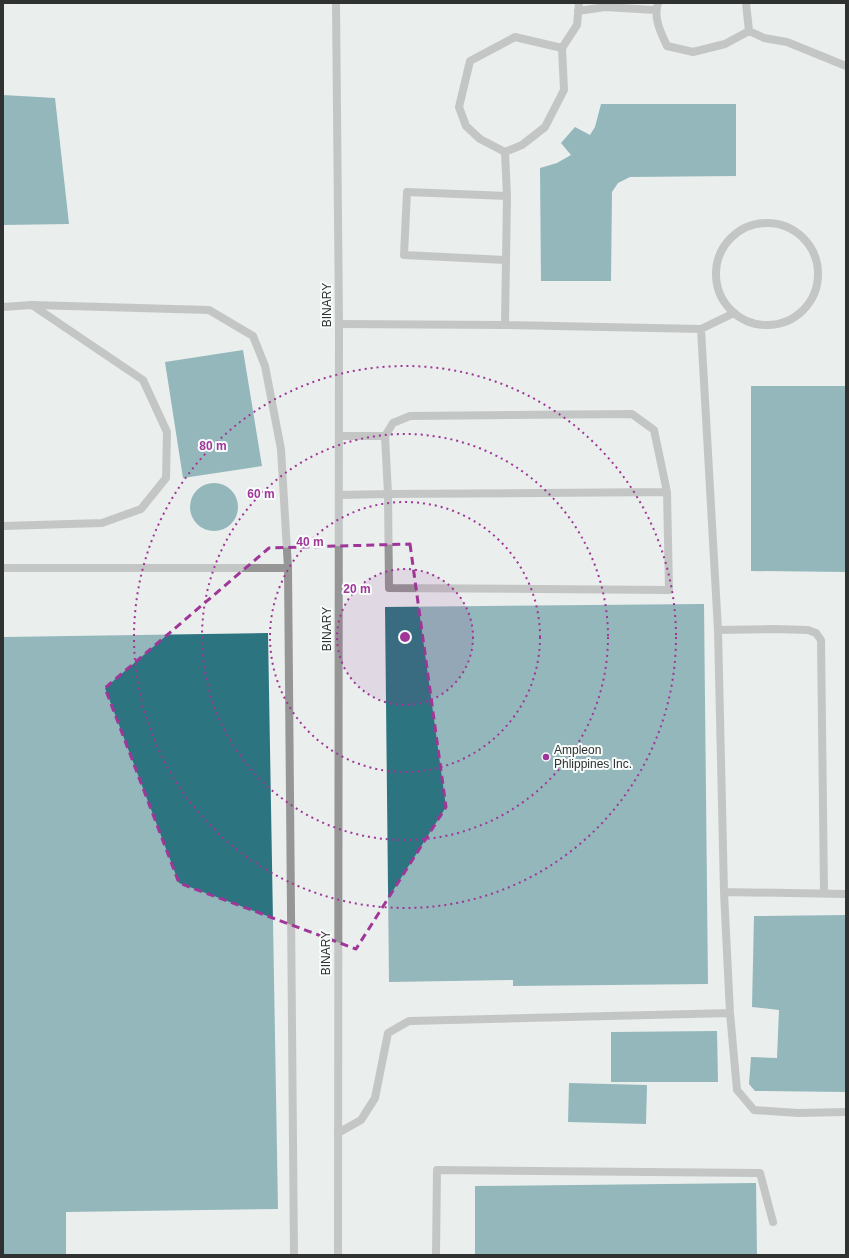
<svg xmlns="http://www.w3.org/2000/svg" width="849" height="1258" viewBox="0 0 849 1258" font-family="Arial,sans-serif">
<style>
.building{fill:#2c747f}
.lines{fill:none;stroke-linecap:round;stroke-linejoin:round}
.lane{stroke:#959695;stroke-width:8}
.street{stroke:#959695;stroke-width:8}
.marked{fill:none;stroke:#9f3698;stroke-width:3;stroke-dasharray:8 5;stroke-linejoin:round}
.ring{fill:none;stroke:#9f3698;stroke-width:2;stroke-dasharray:2 4}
.poi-dot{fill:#9f3698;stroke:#f8fcfb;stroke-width:1.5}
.labels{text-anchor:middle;stroke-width:4;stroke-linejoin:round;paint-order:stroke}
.street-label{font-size:12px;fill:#303232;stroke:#f8fcfb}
.poi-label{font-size:12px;fill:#303232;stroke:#f8fcfb;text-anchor:start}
.centre{fill:#9f3698;stroke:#f8fcfb;stroke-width:2}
.ring-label{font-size:12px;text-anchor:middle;font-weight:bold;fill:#9f3698;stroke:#f8fcfb;stroke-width:4;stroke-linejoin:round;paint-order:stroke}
</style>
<rect width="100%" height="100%" fill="#eaeeed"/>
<path class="building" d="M3,95l52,3 14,126 -66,1z
M601,104h135v72l-106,1 -12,6 -6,9 -1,89h-70l-1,-113 17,-5 14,-8 -10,-12 14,-16 15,8 5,-8z
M243,350l19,116 -79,12 -18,-116z
M751,386h95v186l-95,-1z
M190 507a24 24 0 1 1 48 0a24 24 0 1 1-48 0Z
M704,604l4,380 -195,2v-6l-124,2 -4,-375z
M268,633l10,576 -212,3v43h-63v-618z
M846,915v177l-91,-1 -6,-7 2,-27 26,1 2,-48 -27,-3 2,-91z
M717,1031l1,51h-107v-50z
M569,1083l78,2 -1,39 -78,-2z
M756,1183l1,72h-282v-69z"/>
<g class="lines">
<path class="lane" d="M658,3c-5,15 3,30 9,43l26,6 32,-8 24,-13 15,7 23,4 59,24
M746,3l3,28
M578,11l27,-4 50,3
M515,37l47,11 2,42 -19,37 -23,18 -17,7 -25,-13 -14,-13 -7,-19 11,-46z
M562,48l15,-23 2,-22
M716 274a51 51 0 1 1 102 0a51 51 0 1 1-102 0Z
M505,260l-101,-5 3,-63 100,4
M339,324l166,1 196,4 33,-16
M505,325l2,-129 -2,-44
M701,329l17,301 6,262 6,121 7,77 17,20 44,3 48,-1
M339,436h46
M339,495l49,-1 279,-2 2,98 -280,-2 -1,-94 -3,-58 8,-13 17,-7 222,-2 22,16 13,62
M3,526l99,-3 39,-14 25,-31 1,-46 -24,-52 -111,-75
M3,568h285
M718,630l56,-1 34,1 8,3 5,7 3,253
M724,892l122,2
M338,1133l23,-13 14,-22 13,-65 21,-12 321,-8
M436,1255l1,-85 323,3 13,49"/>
<path class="street" d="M336,3l3,321 -1,931
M3,307l29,-2 177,5 44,26 12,30 16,83 7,119 6,687"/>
</g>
<path d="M0 0H849V1258H0ZM410,544l36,263 -90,142 -177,-66 -74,-195 164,-140z" fill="#eaeeed" fill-opacity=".55" fill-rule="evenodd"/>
<path class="marked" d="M410,544l36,263 -90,142 -177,-66 -74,-195 164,-140z"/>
<circle cx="405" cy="637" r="68" fill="#9f3698" fill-opacity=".12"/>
<g class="ring">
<circle cx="405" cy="637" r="68"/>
<circle cx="405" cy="637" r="135"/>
<circle cx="405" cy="637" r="203"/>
<circle cx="405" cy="637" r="271"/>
</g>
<circle class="poi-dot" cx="546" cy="757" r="4"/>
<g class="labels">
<g class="street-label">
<text transform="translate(327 305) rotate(-90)" y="4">BINARY</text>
<text transform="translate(327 629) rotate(-90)" y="4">BINARY</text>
<text transform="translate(326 953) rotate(-90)" y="4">BINARY</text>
</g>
<g class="poi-label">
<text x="554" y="754">Ampleon<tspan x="554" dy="14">Phlippines Inc.</tspan></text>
</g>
</g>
<circle cx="405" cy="637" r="6" class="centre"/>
<g class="ring-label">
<text x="213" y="450">80 m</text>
<text x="261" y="498">60 m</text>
<text x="310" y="546">40 m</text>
<text x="357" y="593">20 m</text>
</g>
<rect width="849" height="1258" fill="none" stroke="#303232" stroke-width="8"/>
</svg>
